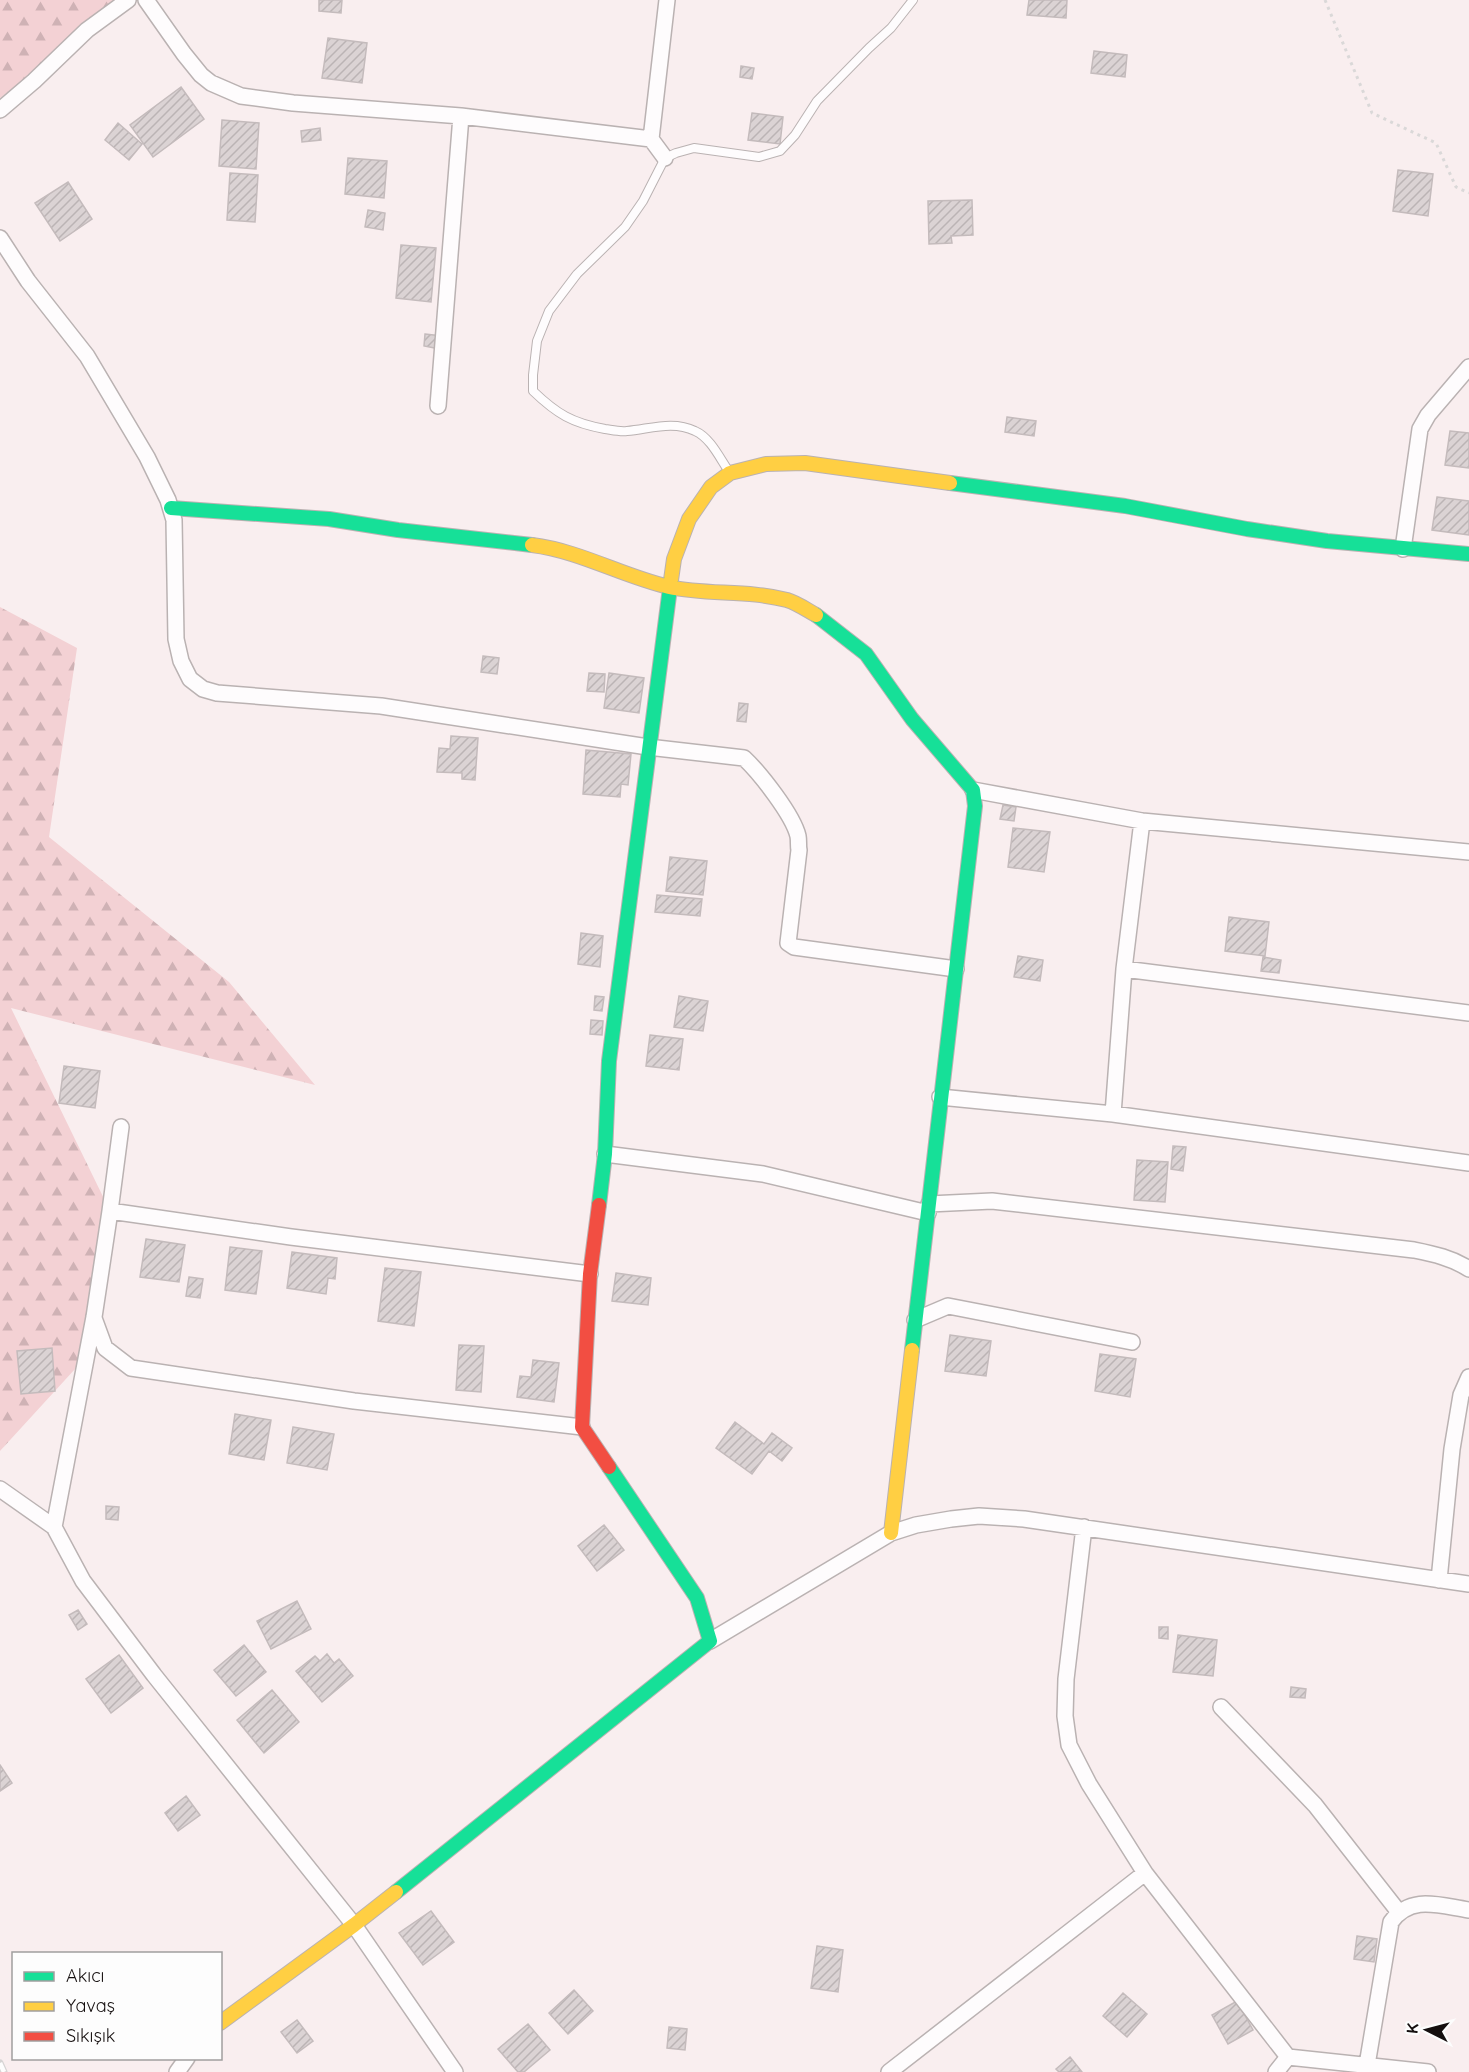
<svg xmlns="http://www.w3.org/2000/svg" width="1469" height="2072" viewBox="0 0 1469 2072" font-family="Quicksand,sans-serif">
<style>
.forest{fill:url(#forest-firs)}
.building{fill:url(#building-hatch);stroke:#c4bbbc;stroke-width:1.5}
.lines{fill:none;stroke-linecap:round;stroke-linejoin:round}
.lane-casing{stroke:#bab2b2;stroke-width:10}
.street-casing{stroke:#bab2b2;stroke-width:18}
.fast-casing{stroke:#bab2b2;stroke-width:16}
.slow-casing{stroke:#bab2b2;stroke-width:16}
.jam-casing{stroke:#bab2b2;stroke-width:16}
.path{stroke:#dad8d8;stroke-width:3;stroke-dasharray:3 4.5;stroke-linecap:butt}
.lane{stroke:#fefcfd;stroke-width:8}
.street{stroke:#fefcfd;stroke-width:15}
.fast{stroke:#16e098;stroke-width:14}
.slow{stroke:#ffcf43;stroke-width:14}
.jam{stroke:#f24e42;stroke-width:14}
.rail-casing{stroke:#d6d4d4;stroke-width:7}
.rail{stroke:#fdfdfd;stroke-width:4.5;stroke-dasharray:14;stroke-linecap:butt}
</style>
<defs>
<pattern id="forest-firs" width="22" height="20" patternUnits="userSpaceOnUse" patternTransform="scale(1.5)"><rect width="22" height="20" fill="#f3d1d4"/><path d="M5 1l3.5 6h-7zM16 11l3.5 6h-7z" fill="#cfb2b5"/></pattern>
<pattern id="building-hatch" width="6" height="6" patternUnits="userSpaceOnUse" patternTransform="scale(1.5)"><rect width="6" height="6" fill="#dbd3d4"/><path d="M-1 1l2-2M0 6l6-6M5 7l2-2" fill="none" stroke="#bbb4b5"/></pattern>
</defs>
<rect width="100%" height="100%" fill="#f9eeef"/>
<path class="forest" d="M0,0h129l-129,98z
M0,607l77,41 -28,189 180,145 86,103 -304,-77 99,203 -24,146 -86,94z"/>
<path class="building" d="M319,0h23l-1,13 -22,-2z
M1029,0h38l-1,18 -39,-3z
M328,38l39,5 -5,40 -40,-5z
M1094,51l33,4 -2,22 -34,-4z
M741,66l13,2 -2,11 -12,-2z
M181,87l23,32 -51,38 -23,-32z
M752,113l31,4 -3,27 -32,-4z
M222,120l37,3 -3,46 -37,-3z
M118,123l24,21 -13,16 -24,-20z
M320,128l1,12 -19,2 -1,-11z
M348,158l39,3 -3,37 -39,-4z
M1398,170l35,4 -5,42 -35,-5z
M230,173l28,2 -3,47 -28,-2z
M68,182l24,37 -32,22 -25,-38z
M972,200l1,35 -22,1 1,7 -23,1 -1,-43z
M368,210l17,3 -2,17 -18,-3z
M401,245l35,3 -5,54 -35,-4z
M425,334l17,2 -2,13 -16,-3z
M1007,417l29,4 -2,15 -29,-4z
M1450,431l19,2v35l-24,-3z
M1437,497l32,4v34l-37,-5z
M483,656l16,2 -2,16 -16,-2z
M589,673l16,1 -1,18 -17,-1z
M609,673l35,5 -5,35 -35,-5z
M739,703l9,1 -2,18 -9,-1z
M451,736l27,2 -3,42 -13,-1v-6l-25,-1 2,-24 11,1z
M586,750l45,4 -3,31 -7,-1 -1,13 -37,-3z
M1003,805l13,2 -2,14 -14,-2z
M1013,828l37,4 -6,40 -36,-5z
M670,857l37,4 -4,34 -37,-4z
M657,895l45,4 -2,17 -45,-4z
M1229,917l40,5 -4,34 -40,-5z
M581,933l22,3 -3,31 -22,-3z
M1018,956l25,4 -3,21 -26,-4z
M1263,957l18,3 -2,13 -18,-2z
M595,996l9,1 -2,14 -8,-1z
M679,996l29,5 -5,30 -29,-4z
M591,1020l12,1 -1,14 -12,-1z
M650,1035l33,4 -4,31 -33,-4z
M64,1066l36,5 -5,37 -36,-5z
M1173,1146l13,1 -3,24 -12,-2z
M1137,1160l31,2 -3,40 -31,-2z
M146,1239l39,6 -6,37 -39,-5z
M230,1247l32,4 -6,43 -31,-4z
M292,1252l45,6 -2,21 -7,-1 -2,16 -39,-6z
M385,1268l36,4 -7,54 -36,-5z
M616,1273l35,5 -3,27 -36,-4z
M189,1277l14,2 -3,19 -14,-2z
M950,1335l41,6 -5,35 -41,-5z
M459,1345l25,1 -3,46 -25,-2z
M52,1348l3,43 -34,3 -4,-43z
M1100,1354l36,5 -6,38 -35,-6z
M533,1360l26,3 -5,39 -37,-5 3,-21 11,1z
M235,1414l36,6 -7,40 -35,-6z
M735,1422l29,22 8,-11 20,15 -10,13 -13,-10 -17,23 -36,-26z
M293,1427l41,7 -7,36 -40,-7z
M106,1506l13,1 -1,13 -12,-1z
M604,1525l20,25 -27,21 -19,-25z
M297,1601l14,28 -40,20 -14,-28z
M78,1610l9,14 -9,6 -9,-15z
M1159,1627h9v12l-9,-1z
M1178,1635l39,5 -4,36 -40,-4z
M244,1645l22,27 -30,24 -22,-26z
M327,1654l7,9 5,-4 14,17 -31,26 -26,-31 19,-15 5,5z
M119,1655l24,33 -32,25 -25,-34z
M1291,1687l15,2 -1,9 -15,-1z
M272,1690l27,32 -35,31 -27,-33z
M0,1765l12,18 -12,8z
M186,1796l14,19 -22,16 -13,-18z
M431,1911l23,31 -31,23 -24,-32z
M1357,1936l20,3 -3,23 -20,-3z
M817,1946l26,4 -5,42 -27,-4z
M574,1990l19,21 -25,23 -19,-21z
M1123,1993l24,21 -20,23 -24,-21z
M1237,2001l16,29 -25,14 -16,-29z
M297,2020l16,21 -16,12 -16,-21z
M528,2024l22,26 -26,22h-6l-20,-23z
M669,2027l18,2 -2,21 -18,-2z
M1070,2057l12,15h-23l-3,-3z"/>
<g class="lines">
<g class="lane-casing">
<path id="lane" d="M730,473c-10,-14 -19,-35 -35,-42 -22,-11 -45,-2 -68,0 -7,1 -15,-1 -22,-2 -33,-6 -48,-15 -72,-38v-16l4,-34 12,-30 28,-37 48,-47 18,-26 22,-43 11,-5 18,-5 65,9 21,-6 15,-16 22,-34 52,-53 22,-20 22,-28"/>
</g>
<g class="street-casing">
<path id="street" d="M146,0l38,54 17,21 10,8 30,13 52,7 168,13 190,23 16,-139
M0,110l34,-29 53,-51 41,-30
M651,139l14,19
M0,238l28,43 59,75 60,101 21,43 6,20 2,119 5,22 9,18 13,10 14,4 164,13 267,41 96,11c16,15 49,57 54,78 1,5 0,10 1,14l-11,93 6,4 162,22
M438,406l23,-290
M1403,549l17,-120 8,-14 41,-48
M973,790l169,31 327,31
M1124,969l345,44
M940,1097l173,17 356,49
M1113,1114l11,-145 18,-148
M605,1154l158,20 165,39
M929,1204l63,-3 422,49c20,4 38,8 55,19
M110,1211l11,-84
M94,1318l11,30 26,20 223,33 228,26
M915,1320l33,-14 184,36
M0,1489l54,38 29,54 71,94 200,250 101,147
M54,1527l40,-210 16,-106 181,26 299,37
M1084,1527l-18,152 -1,37 4,29 20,39 56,89
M1439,1580l13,-131 9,-54 8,-18
M710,1641l181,-108 25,-8 35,-6 28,-3 45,3 445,65
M1221,1707l94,98 83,106
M1367,2065l24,-143c20,-28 49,-16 78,-12
M177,2072l10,-14
M889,2072l256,-199 143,184
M1276,2072l12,-15 140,15"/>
</g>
<g class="fast-casing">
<path id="fast" d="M950,483l175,23 122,23 80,12 142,13
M171,508l158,11 69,11 134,15
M816,615l50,39 46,65 61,71 2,16 -63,544
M599,1205l6,-51 4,-93 62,-481
M396,1892l314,-251 -13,-43 -88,-131"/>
</g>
<g class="slow-casing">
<path id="slow" d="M532,545c48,6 90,31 137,42 38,8 80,3 118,13 10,3 20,10 29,15
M671,580l3,-21 15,-40 22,-32 19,-14 36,-9 39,-1 145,20
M891,1533l21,-183
M220,2023l134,-98 42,-33"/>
</g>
<g class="jam-casing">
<path id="jam" d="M599,1205l-9,69 -8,153 27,40"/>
</g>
<path class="path" d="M1325,0l47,113 64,30 20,44 13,6"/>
<use href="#lane" class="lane"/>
<use href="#street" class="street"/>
<use href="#fast" class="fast"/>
<use href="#slow" class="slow"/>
<use href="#jam" class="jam"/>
<g class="rail-casing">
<path id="rail" d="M0,2063l4,9"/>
</g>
<use href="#rail" class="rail"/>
</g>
<rect x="12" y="1952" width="210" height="108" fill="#fdfdfd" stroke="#a09e9e" stroke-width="1.5"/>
<rect x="24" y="1972" width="30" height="9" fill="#16e098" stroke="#a09e9e" stroke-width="1.5"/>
<text x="66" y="1982" font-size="18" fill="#150f0f">Akıcı</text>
<rect x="24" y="2002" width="30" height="9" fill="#ffcf43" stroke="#a09e9e" stroke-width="1.5"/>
<text x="66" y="2012" font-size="18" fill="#150f0f">Yavaş</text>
<rect x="24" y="2032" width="30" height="9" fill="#f24e42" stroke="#a09e9e" stroke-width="1.5"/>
<text x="66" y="2042" font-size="18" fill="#150f0f">Sıkışık</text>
<g transform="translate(1427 2030) rotate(276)" stroke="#fdfdfd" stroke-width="4.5" paint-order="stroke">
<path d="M0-4.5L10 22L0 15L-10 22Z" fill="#150f0f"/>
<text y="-9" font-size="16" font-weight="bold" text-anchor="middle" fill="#150f0f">K</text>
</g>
</svg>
